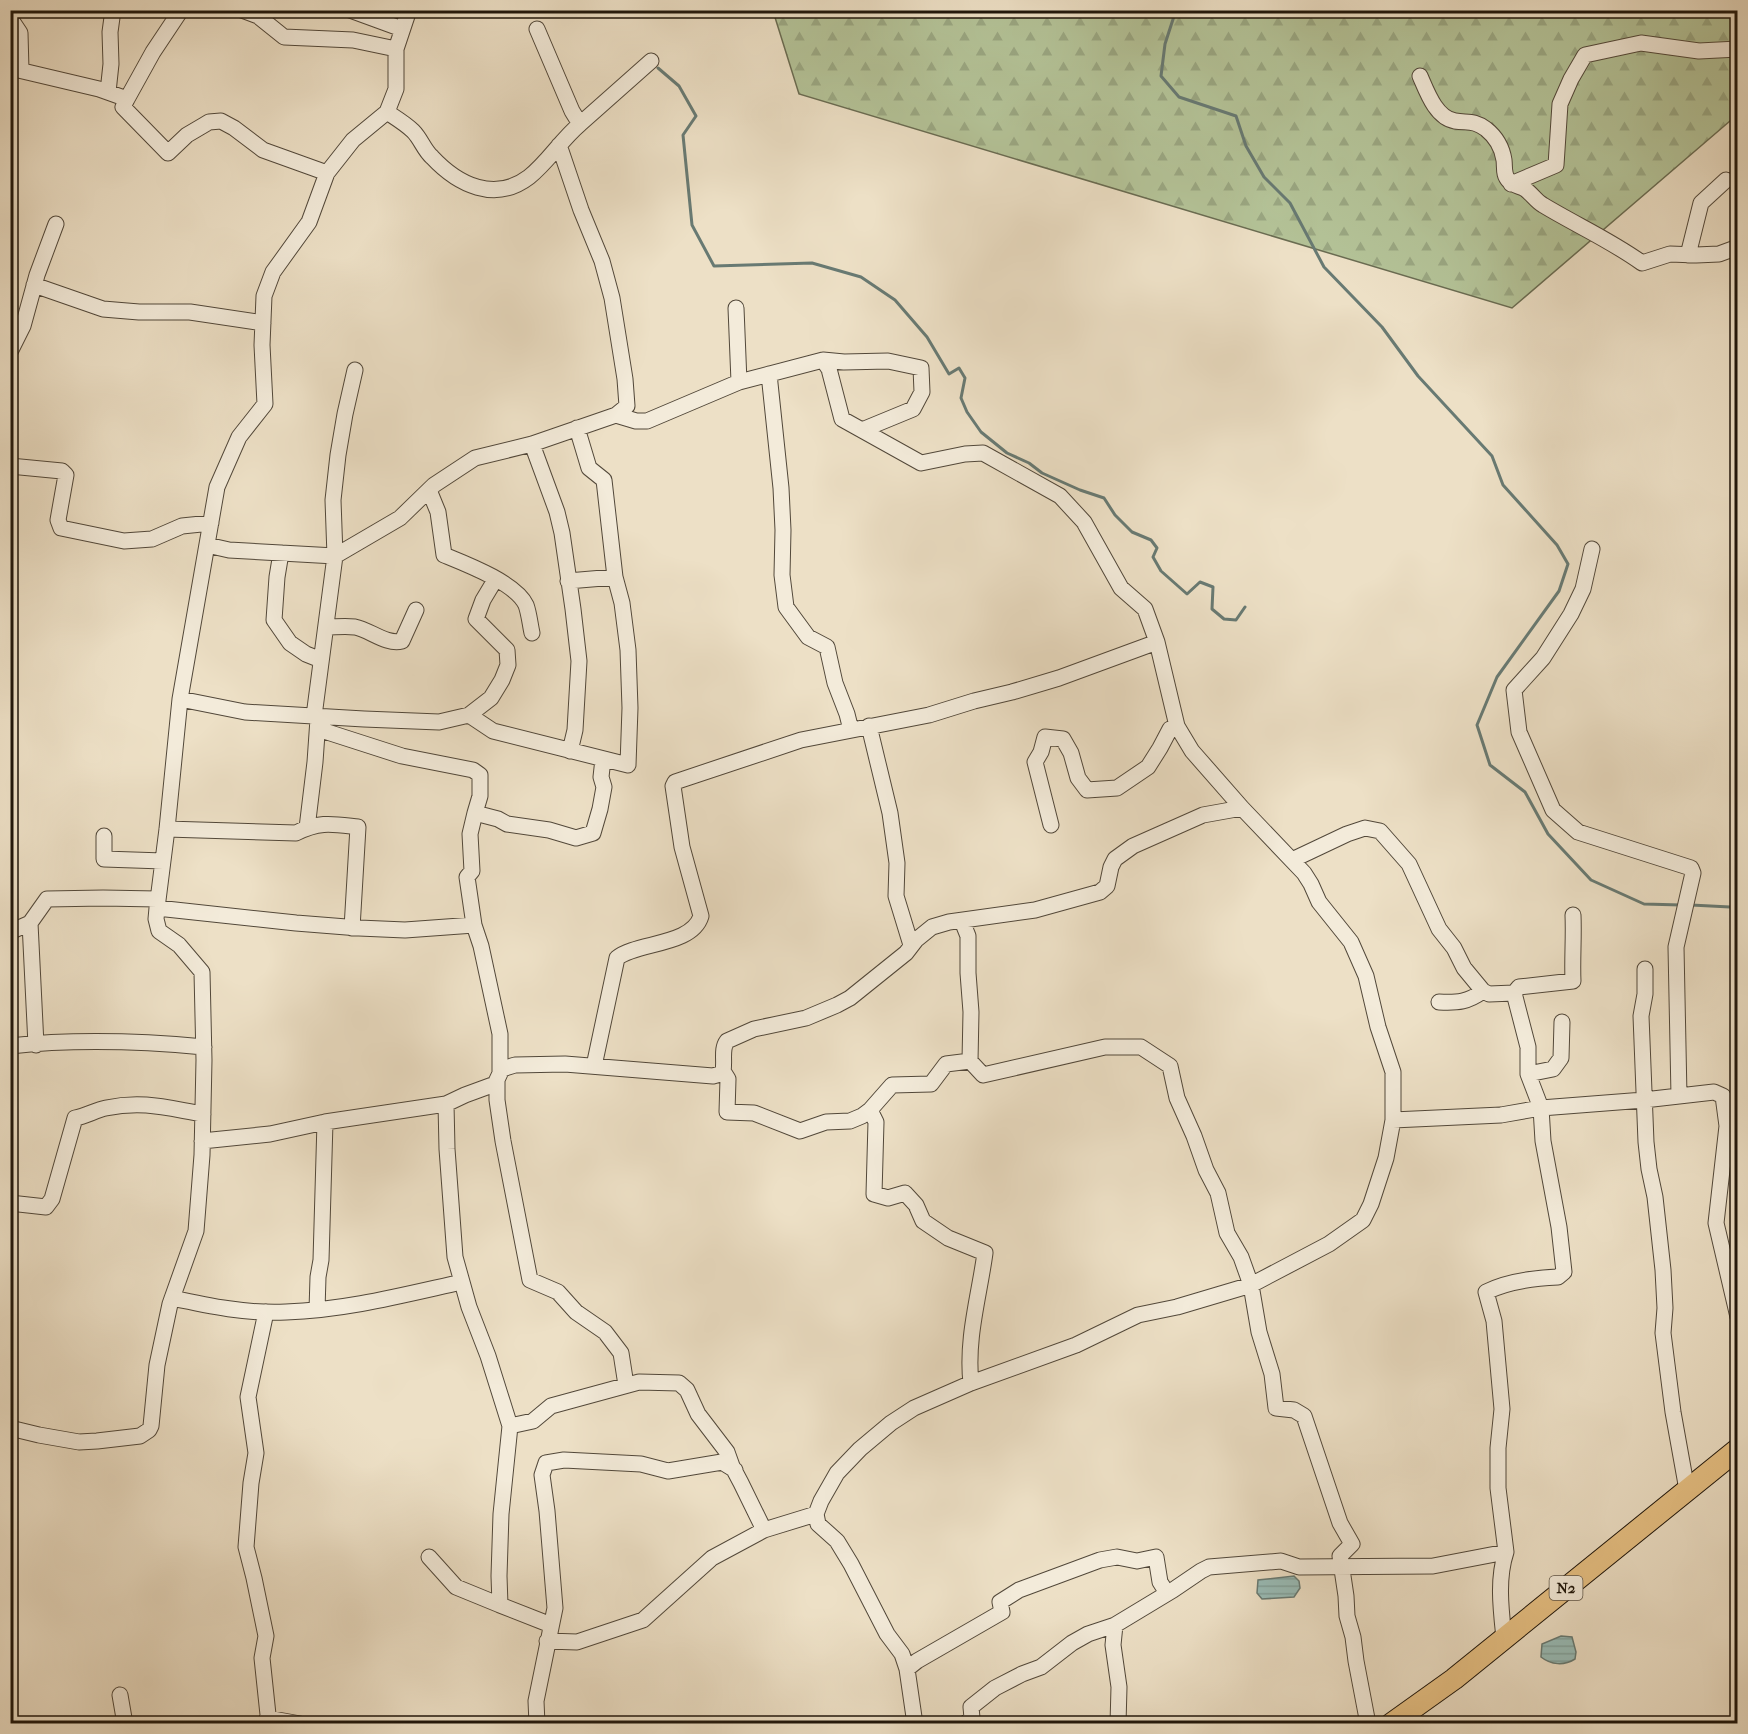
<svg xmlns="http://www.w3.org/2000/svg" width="1748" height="1734" viewBox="0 0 1748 1734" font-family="'IM FELL French Canon',serif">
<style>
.forest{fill:url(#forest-firs);stroke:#6a6c52;stroke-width:1.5}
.water{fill:url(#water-rules);stroke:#687a73;stroke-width:1.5}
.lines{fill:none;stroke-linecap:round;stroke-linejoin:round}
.stream{stroke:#687a73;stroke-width:3}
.minor-casing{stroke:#52483a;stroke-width:17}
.highway-casing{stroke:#1f160b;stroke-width:23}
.minor{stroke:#f3ebda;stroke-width:15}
.highway{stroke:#e6c083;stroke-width:21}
.labels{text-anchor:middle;stroke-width:5;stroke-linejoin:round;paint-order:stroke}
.shield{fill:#f3ebda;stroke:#5f5649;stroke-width:1.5}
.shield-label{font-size:15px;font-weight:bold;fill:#1f160b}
</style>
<defs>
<pattern id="forest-firs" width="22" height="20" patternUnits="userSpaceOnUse" patternTransform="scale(1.5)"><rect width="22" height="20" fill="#b4c398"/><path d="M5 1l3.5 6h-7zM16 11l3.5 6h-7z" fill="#9aa782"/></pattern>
<pattern id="water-rules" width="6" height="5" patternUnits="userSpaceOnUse" patternTransform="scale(1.5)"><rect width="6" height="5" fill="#99bdb8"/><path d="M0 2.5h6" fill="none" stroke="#83a29d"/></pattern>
</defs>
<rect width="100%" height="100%" fill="#ede0c6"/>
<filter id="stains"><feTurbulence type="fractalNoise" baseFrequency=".00333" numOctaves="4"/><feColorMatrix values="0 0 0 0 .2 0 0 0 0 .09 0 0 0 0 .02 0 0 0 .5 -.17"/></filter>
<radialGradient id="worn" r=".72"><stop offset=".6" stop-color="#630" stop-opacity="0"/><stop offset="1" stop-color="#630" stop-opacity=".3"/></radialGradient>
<path class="forest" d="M773,11h964v104l-225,193 -713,-214z"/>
<path class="water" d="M1294,1576l5,5 1,7 -6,9 -32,2 -5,-6 1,-13z
M1561,1636l11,1 4,15 -1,7c-11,7 -24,6 -34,-2l1,-13z"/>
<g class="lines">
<path class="stream" d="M1176,10l-11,34 -4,32 18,21 57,19 10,30 18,31 26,26 34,64 58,60 36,49 74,80 11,29 54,60 11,19 -9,27 -62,86 -20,48 13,40 35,27 23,42 43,46 53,24 37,1
M658,68l21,18 17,30 -13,19 9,90 22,41 98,-3 49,14 34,23 32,37 22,37 10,-6 6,10 -4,20 6,14 14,20 26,21 22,10 13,10 38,17 24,8 11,17 17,17 19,8 6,8 -4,9 8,14 26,23 13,-12 13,5 -1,22 12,10 12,1 9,-13
M1691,905l39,2"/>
<g class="minor-casing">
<path id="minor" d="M242,10l16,6 26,21 69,3 43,9
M350,10l52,19
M10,18l10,15 1,37
M10,68l89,21 28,10 26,-47 28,-42
M1420,76c7,16 16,42 35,45 13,2 19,-1 31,8 10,8 16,18 18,31 1,8 -1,15 5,21 5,5 11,5 16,8 7,5 11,12 18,16 33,20 67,35 99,58l28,-9 26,1 23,-1 19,-7
M108,92l3,-28 -1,-32 3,-22
M127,99l-4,8 45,46 19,-18 17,-10 5,-3 12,-1 13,7 29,22 64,23
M387,112c9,6 19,12 26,19 8,8 11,19 19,26 26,28 63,46 97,20 19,-15 32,-37 51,-53l-8,-13 -35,-82
M580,124l71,-63
M559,145l22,65 21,51 10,37 13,81 2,27 -11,9
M1511,184l45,-19 4,-61 11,-25 14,-24 56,-12 58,8 39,-2
M1688,255l13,-52 25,-23
M34,285l69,24 36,3h51l73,11
M736,308l3,74
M10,352l13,-26 14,-51 19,-51
M823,360l21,2 44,-1 33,7 1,24 -9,17 -51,21
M769,374l12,114 2,42 -1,45 4,32 22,30 19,10 8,36 12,31 4,16
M532,444l25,68 5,21 11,76 6,52 -4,69 -5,21
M10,466l52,5 4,4 -8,45 3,8 63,13 28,-2 30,-13 29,-3
M429,490l9,22 6,43c22,9 72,28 82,50 3,8 4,19 6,28
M207,545l22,5 106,6 65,-38 34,-33 41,-27 57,-14 84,-29 20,6h11l92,-39 84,-22 6,9 13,50 79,44 44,-9 18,-1 77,43 24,26 37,66 24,21 12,33 20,84 15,25 50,57 62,65 7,11 8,18 32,40 15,34 12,51 15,45v48l-7,38 -15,46 -8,16 -34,24 -78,41 -74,22 -39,8 -62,30 -105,38 -57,25 -23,15 -31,26 -23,24 -16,28 -5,13 2,10 19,17 14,23 36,70 15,20 5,15 8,55
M1592,549l-9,40 -12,25 -28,44 -29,32 5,42 34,78 25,22 113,36 2,5 -17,74 3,149
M281,553l-4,24 -3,43 16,23 16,11 15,6
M568,581l47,-4
M326,627c9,0 20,-1 29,0 15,3 31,18 47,14l14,-31
M180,699l65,13 119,7 75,3 30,-7 22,-17 11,-18 6,-15 -1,-15 -31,-31 7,-19 12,-20
M469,715l24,16 135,34 2,-57 -2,-58 -6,-47 -7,-26 -11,-97 -15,-12 -12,-40
M314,716l21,-160 -2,-56 5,-45 7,-41 10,-44
M869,726l21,87 7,50 -1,33 15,49
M318,729l84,27 71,14 7,5v21l-5,17 23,6 9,5 42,6 27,8 17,-5 7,-24 4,-22 -3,-10 2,-18
M1051,825l-16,-63 6,-10 4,-15 18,2 8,14 7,25 9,12 30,-2 31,-21 12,-19 10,-19 7,-3
M307,828l8,-66 3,-43
M167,829l129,4c24,-12 36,-9 62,-6l-6,101
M104,836v23l59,2
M1292,860l55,-26 18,-6 15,3 29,33 30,65 15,19 10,20 19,23 6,3 25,-1 14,54v27l13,34 2,33 16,86 5,45 -6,5c-24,1 -50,4 -72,15l8,29 8,88 -4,39v40l8,64c-9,27 -5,58 -2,86
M157,908l139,15 63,5 46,2 69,-5 7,21 19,88v37
M30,923l6,122
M474,925l-7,-48 5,-6 -2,-37 5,-21
M10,932l20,-9 17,-24 56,-1 54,1
M1645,969v25l-4,22 5,126 3,27 6,28 8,73 2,38 -2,25 10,79 14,78
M1514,993l5,-6 54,-6c-1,-22 1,-44 0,-66
M1439,1002c19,1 29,0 44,-11
M10,1046c64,-7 130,-5 194,1
M970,1061l13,14 122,-28h36l29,19 7,32 17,38 12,34 12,23 9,40 14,24 10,28 8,47 13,42 4,34 18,2 10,6 36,107 12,21 -12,12 6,40 1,20 6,21 3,24 12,63
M594,1066l23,-108c19,-16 75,-12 84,-42l-19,-69 -9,-61 2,-4 126,-42 128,-25 45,-14 38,-9 47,-14 98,-36
M723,1071l5,8 -1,33 27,1 46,18 26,-9 24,-1 12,-5 8,-6 22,-25 39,-1 15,-20 24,-3 1,-49 -3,-39v-37l-6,-15
M1528,1074l25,-5 8,-11 1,-36
M497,1081v19l6,41 27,139 28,12 18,20 29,20 16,21 5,32
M870,1110l6,12 -2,72 14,4 17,-5 11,12 7,16 25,17 37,15c-6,44 -19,86 -14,130
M1393,1120l108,-5 40,-7 103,-8 70,-8 9,4 4,30 -11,97 22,94
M202,1141l68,-7 55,-12 121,-18
M10,1203l36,4 6,-8 23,-81c11,-2 21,-8 31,-10 37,-8 61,0 97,6
M172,1298c37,8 76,16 114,14 60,-2 117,-17 176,-30
M317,1310l1,-33 3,-17 4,-138
M266,1312l-18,85 8,56 -5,30 -5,64 8,31 12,58 -4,22 7,66
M510,1426l23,-5 18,-15 88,-24 40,1 8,7 11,24 29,38 5,14 9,17 23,47
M10,1428l29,7 40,7 18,-1 43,-5 9,-6 2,-4 6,-61 13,-61 26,-73 6,-76 2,-95 -2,-88 -23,-27 -20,-14 -3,-12 1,-11 10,-79 13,-130 37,-212 22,-50 26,-33 -3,-59 2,-49 9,-24 36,-50 18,-49 26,-33 34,-28 9,-23v-40l13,-39
M429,1557l27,30 44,18
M551,1625l-51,-20 -1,-29 2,-62 9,-88 -22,-70 -19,-49 -14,-50 -8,-108 -1,-45 19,-9 30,-11 7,-15 13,-4 50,-1 148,12 7,-2 3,-3c2,-10 -2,-22 4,-30l27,-12 52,-11 31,-13 13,-7 56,-45 10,-13 16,-13 17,-5 86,-12 65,-18 7,-6 4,-19 4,-8 18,-13 70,-31 39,-7
M547,1641l30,1 66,-22 69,-62 52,-28 52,-16
M907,1669l10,-8 85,-49 -2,-10 19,-12 81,-30 17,-3 20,4 19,-4 4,25 7,11
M120,1695l5,29
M267,1718l33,6
M537,1724l-1,-23 19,-93 -8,-97 -5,-36 4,-12 18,-3 77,4 27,7 54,-9 13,8
M965,1724l7,-6 -1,-11 24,-19 27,-14 19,-7 31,-24 16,-9 27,-9
M1118,1724l1,-37 -6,-42 2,-20 58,-35 28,-19 8,-4 72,-6 18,6 134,-1 73,-14"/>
</g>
<g class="highway-casing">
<path id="highway" d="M1391,1724l63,-45 284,-230"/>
</g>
<use href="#minor" class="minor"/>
<use href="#highway" class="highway"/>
</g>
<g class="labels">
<rect class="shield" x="1549.5" y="1576" width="33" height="24" rx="4.5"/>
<g class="shield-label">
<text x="1566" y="1593">N2</text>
</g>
</g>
<rect width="1748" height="1734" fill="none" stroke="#ede0c6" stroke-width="36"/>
<rect x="12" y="12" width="1724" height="1710" fill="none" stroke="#1f160b" stroke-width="3"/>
<rect x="18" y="18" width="1712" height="1698" fill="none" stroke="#1f160b" stroke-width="1.5"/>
<rect width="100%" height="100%" filter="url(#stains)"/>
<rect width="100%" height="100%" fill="url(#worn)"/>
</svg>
